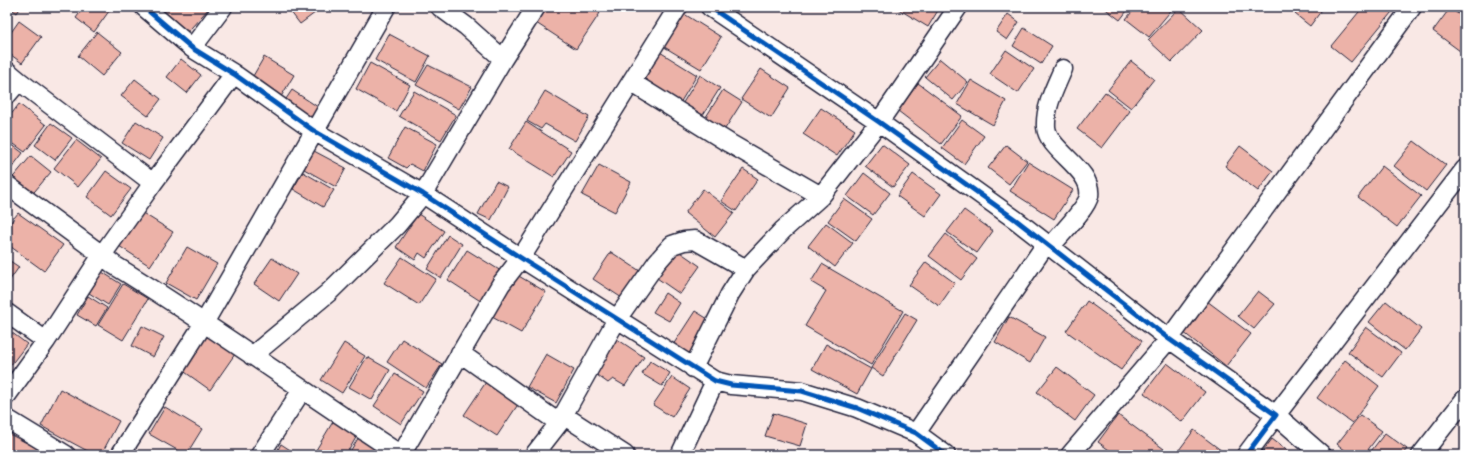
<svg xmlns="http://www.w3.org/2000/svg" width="1472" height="462" viewBox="0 0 1472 462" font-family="Itim,sans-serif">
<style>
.building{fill:#ecb2a8;stroke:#22223b}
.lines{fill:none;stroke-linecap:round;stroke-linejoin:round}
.minor-casing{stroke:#22223b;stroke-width:21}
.minor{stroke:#fff;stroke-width:18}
.cycleway-casing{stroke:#fff;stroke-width:8}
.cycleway{stroke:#0057b8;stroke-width:5}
</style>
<rect width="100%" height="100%" fill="#f9e8e5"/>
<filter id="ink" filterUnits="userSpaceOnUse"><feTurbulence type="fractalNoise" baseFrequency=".025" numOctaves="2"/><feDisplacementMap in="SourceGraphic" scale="8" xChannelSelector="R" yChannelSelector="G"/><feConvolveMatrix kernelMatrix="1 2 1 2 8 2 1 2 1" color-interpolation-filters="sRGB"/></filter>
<g filter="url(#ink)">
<path class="building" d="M9,7h12l-4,6z
M84,7h28l-18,25 -18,-14z
M149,7h61l-27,30z
M287,7h36l-23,17z
M513,7h10l-3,5z
M542,7h49l9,6 -24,36 -43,-28z
M895,7h45l-12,20z
M1103,7h27l-10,13z
M1136,7h38l-25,30 -23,-18z
M1300,7h24l-14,19 -15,-12z
M1363,7h33l-45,55 -20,-16z
M1179,8l24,22 -31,32 -24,-22z
M1450,8l15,11v25l-5,7 -27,-20z
M681,12l40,25 -20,32 -40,-24z
M1008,14l11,8 -12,18 -11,-8z
M19,21l22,16 -19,26 -15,-11v-14z
M1024,28l28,18 -11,18 -28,-18z
M97,32l25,20 -20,24 -24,-20z
M389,34l41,22 -14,26 -41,-22z
M655,49l42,26 -17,28 -42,-26z
M1006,50l28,19 -16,24 -28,-19z
M264,57l30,18 -15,25 -30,-17z
M181,59l20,16 -14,18 -20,-16z
M940,59l28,23 -15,18 -28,-23z
M1131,61l23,18 -23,29 -23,-18z
M370,63l40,22 -14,26 -40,-22z
M428,65l44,22 -13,22 -43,-24z
M761,69l29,19 -19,30 -30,-19z
M700,75l20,13 -19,30 -20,-12z
M135,79l26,20 -13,17 -27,-20z
M971,80l35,21 -13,24 -36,-21z
M918,83l44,33 -21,28 -43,-33z
M292,90l26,17 -9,14 -27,-16z
M723,90l19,12 -19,30 -19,-12z
M414,91l42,24 -15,25 -42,-24z
M545,91l44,26 -14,24 -30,-17 -4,5 -14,-8z
M1105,92l25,19 -28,37 -25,-19z
M19,104l27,21 -21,27 -18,-13v-19z
M821,108l34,22 -18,26 -34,-22z
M962,120l22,16 -20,28 -22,-16z
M136,121l27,17 -14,22 -27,-17z
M526,122l45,29 -17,26 -45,-28z
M51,123l21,15 -17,22 -20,-15z
M405,127l32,17 -14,27 -13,-7 -4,4 -18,-10z
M76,140l25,19 -23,28 -24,-19z
M7,141l16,12 -16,21z
M1414,141l32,24 -20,26 -32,-25z
M882,144l28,21 -17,22 -28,-21z
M1006,145l21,16 -18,23 -21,-16z
M1240,146l33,25 -15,20 -33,-25z
M314,151l32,17 -10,19 -32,-18z
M31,156l20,16 -22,26 -20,-16z
M1028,162l45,28 -19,29 -44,-28z
M599,165l32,17 -16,30 -33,-17z
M1382,166l39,30 -24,31 -39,-30z
M743,169l15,10 -22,32 -15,-10z
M106,171l25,18 -20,26 -24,-18z
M303,172l31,18 -11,17 -30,-18z
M864,173l26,20 -17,22 -26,-19z
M913,174l28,20 -16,22 -28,-20z
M496,181l12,6 -17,33 -13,-6z
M703,189l31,24 -19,24 -30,-24z
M844,199l28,20 -16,22 -28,-20z
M964,210l29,21 -16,22 -30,-21z
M141,212l32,20 -23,34 -31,-20z
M18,213l45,32 -19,26 -37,-27v-17z
M418,214l26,17 -18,27 -7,-5 -4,7 -19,-13z
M826,223l27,20 -18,24 -27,-21z
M946,234l31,25 -16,21 -32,-24z
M448,235l14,9 -21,34 -14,-9z
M187,247l30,17 -21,36 -30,-17z
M674,248l26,18 -20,28 -26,-18z
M467,250l34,21 -19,31 -34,-22z
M611,252l29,19 -18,27 -29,-19z
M402,257l34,22 -17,26 -35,-22z
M272,258l25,16 -18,27 -25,-17z
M7,259l12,8 -12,17z
M926,262l29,21 -16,23 -30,-21z
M822,264l81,47 -32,54 -66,-39 21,-35 -15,-9z
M102,272l19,12 -13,21 -19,-12z
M517,275l29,17 -25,41 -29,-16z
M123,284l25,15 -25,41 -25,-15z
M1258,291l17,13 -21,25 -16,-13z
M665,293l15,10 -11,18 -16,-9z
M88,296l19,12 -11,18 -19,-11z
M1087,301l55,40 -21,29 -55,-39z
M1207,301l44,33 -25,32 -43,-34z
M1386,301l35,28 -16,21 -36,-28z
M695,311l18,11 -24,37 -18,-11z
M905,313l12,7 -34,56 -12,-8z
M1009,317l36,20 -15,26 -35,-21z
M142,326l22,11 -11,20 -21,-11z
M1366,327l35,26 -18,24 -35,-25z
M7,329l20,15 -20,26z
M206,334l29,20 -25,36 -28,-20z
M402,339l40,25 -16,24 -39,-26z
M617,339l27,18 -19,29 -12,-7 -5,4 -14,-10z
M344,343l21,13 -23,37 -21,-13z
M826,344l45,25 -14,25 -45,-25z
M546,354l28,16 -18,33 -29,-16z
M367,357l23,13 -18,30 -23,-13z
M1345,360l34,26 -27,37 -35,-25z
M650,361l20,12 -8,13 -20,-12z
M1167,363l38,29 -23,30 -38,-29z
M1057,367l37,28 -19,26 -38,-29z
M395,374l28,17 -22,33 -27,-18z
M672,377l18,12 -18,28 -19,-12z
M486,382l33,21 -22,33 -33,-21z
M60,389l59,32 -18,34h-6l-54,-29z
M165,407l37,22 -16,26 -37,-21z
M773,413l34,11 -7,22 -35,-10z
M1118,415l46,34 -5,6h-43l-18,-13z
M1360,415l22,16 -18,24h-13l-14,-11z
M334,420l24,14 -12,21h-33z
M1194,430l32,24 -1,1h-47l-2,-1z
M7,433l44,22h-44z
M1385,433l22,16 -5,6h-34z
M360,435l26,16 -3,4h-35z
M1272,439l21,16h-33z
M281,444l17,11h-23z
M702,448l17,7h-20z
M1166,450l7,5h-11z"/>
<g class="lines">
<g class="minor-casing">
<path id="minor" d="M144,7l48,41 42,26 80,57 109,63 98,64 194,123 16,4 71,6 55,17 59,25 30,22
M440,7l26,19 37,33
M710,7l169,115 137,98 153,119 107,76 -30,40
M192,48l31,-41
M7,71l12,10 -12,14
M19,81l134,102 -51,72 12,10c98,60 191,128 287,190
M631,82l98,61 92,53
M153,183l81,-109
M7,185l95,70 -56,86 -39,54
M1050,247c9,-11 37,-39 39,-51 4,-27 -41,-45 -43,-69 -1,-21 9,-39 17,-58
M7,313l39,28
M460,353l99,70
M252,356l76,-63 69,-68 26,-31 80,-135 33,-52
M693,368l37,-74 16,-25 37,-39 38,-34 58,-74 79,-115
M563,415l62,40
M7,419l59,36
M916,433l130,-189
M120,455l84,-132 182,-316
M260,455l42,-65
M401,455l100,-171 20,-26 157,-251
M534,455l25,-32 58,-104 40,-57 15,-17 12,-4 11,-1 51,29
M680,455l35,-74
M1070,455l99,-116 243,-332
M1322,455l-46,-40 189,-246
M1421,455l44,-56"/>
</g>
<use href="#minor" class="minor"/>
<g class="cycleway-casing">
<path id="cycleway" d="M144,7l48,41 42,26 80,57 109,63 98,64 194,123 16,4 71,6 55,17 59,25 30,22
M710,7l169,115 137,98 153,119 107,76 -30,40"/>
</g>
<use href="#cycleway" class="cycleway"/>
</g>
</g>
<rect width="1472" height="462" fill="none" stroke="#fff" stroke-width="24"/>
<rect x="12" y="12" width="1448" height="438" fill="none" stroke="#22223b" stroke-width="1.5" filter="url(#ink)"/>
</svg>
